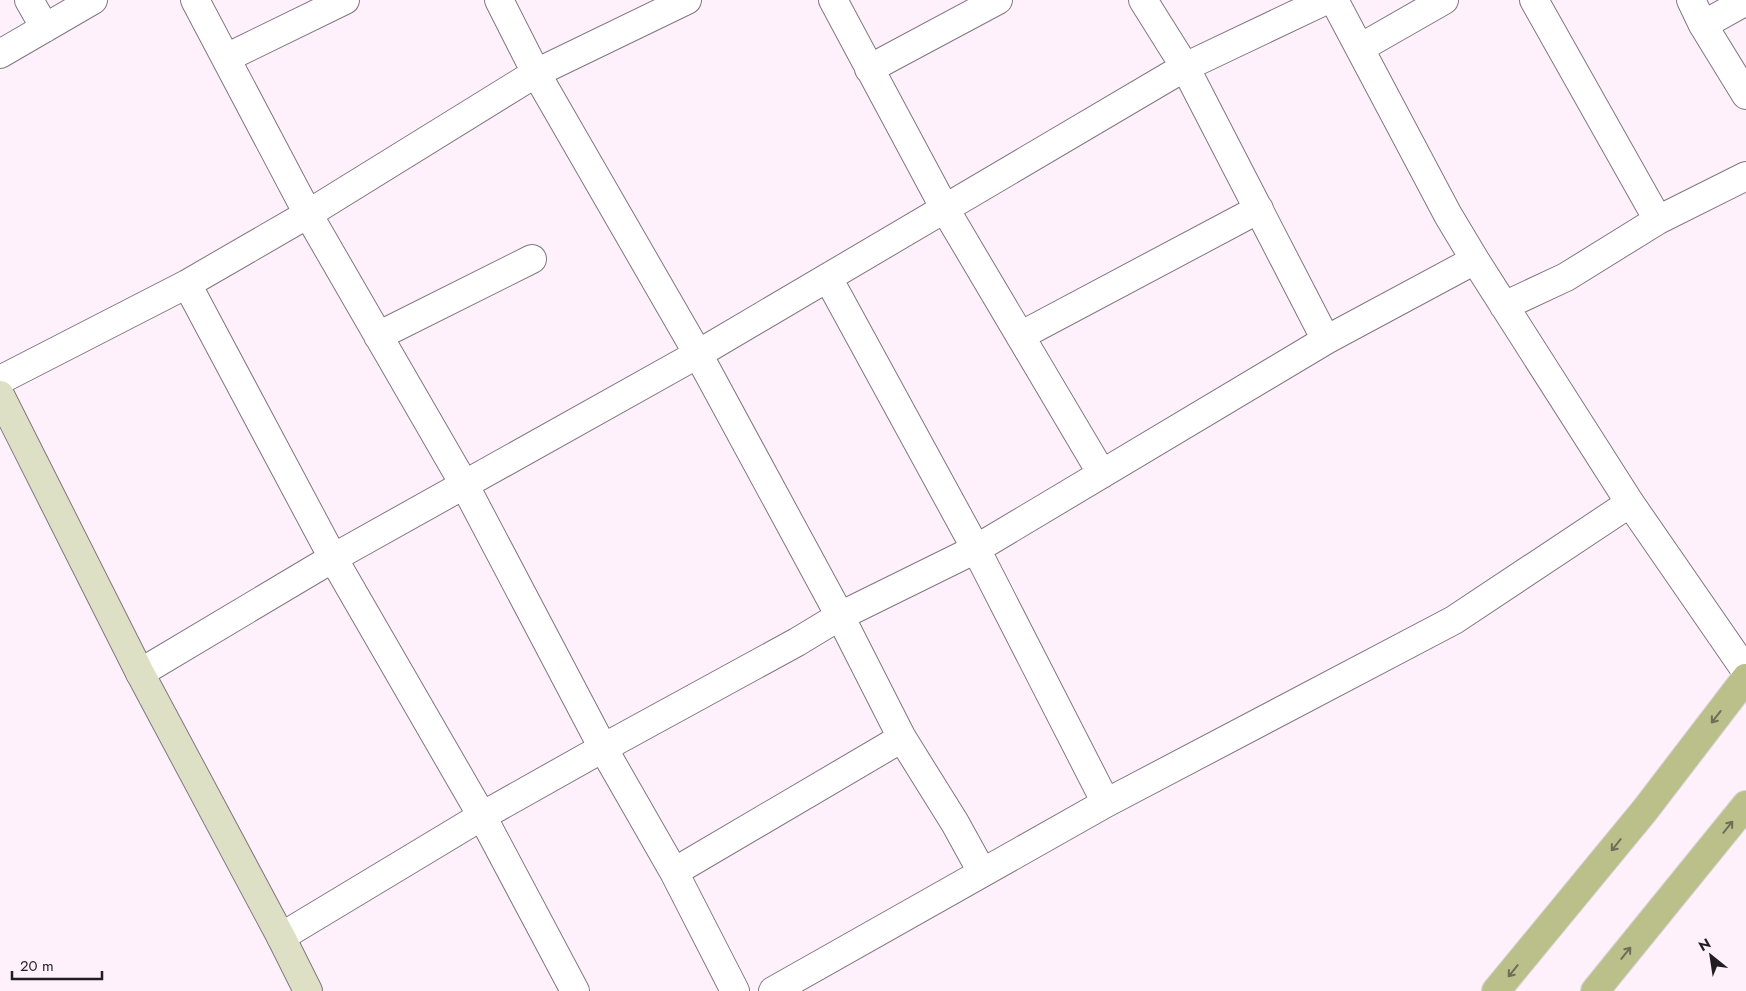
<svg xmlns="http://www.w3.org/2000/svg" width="1746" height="991" viewBox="0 0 1746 991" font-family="Jost,sans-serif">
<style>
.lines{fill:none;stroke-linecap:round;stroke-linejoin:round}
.minor-casing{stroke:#827680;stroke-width:30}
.secondary-casing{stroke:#827680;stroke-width:30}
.primary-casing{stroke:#d7d6d7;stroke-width:30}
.minor{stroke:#fff;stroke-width:28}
.secondary{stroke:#dde0c5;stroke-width:28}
.primary{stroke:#bbc08b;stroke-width:28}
.oneway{stroke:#6e6e56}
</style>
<rect width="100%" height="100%" fill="#fef1fc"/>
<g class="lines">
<g class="minor-casing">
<path id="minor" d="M29,0l16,28
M195,0l113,214 156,270 139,264 71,124 61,119
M499,0l37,73 162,281 142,262 62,122 53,85 27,49
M833,0l112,209 157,265
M1143,0l42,67 141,273
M1334,0l114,215 27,45 155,243 116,168
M1534,0l124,220
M1691,0l12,25 43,70
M1703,25l43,-24
M1360,48l84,-48
M0,54l93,-54
M226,58l119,-58
M869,69l129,-69
M187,284l146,274 149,258 93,175
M1504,306l62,-29 92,-57 88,-44
M378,336l154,-77
M1020,336l239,-127
M0,380l187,-96 121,-70 228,-141 151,-73
M140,673l193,-115 365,-204 487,-287 141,-67
M1106,803l348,-183 176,-117
M674,872l228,-134
M281,937l201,-121 121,-68 194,-106 43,-26 136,-67 350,-209 149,-80
M773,991l333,-188 -130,-254 -148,-271"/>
</g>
<g class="secondary-casing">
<path id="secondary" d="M0,395l140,278 141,264 27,54"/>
</g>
<g class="primary-casing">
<path id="primary" d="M1496,991l149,-181 101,-132
M1595,991l151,-186"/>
</g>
<use href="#minor" class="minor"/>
<use href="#secondary" class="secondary"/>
<use href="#primary" class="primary"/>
</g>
<defs><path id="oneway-shaft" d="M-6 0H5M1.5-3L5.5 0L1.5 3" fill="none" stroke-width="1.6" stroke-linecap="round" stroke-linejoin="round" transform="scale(1.25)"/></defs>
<g class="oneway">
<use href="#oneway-shaft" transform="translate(1716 717) rotate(128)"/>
<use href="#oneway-shaft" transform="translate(1728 827) rotate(-51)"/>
<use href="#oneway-shaft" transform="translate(1616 845) rotate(129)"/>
<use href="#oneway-shaft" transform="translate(1626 953) rotate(-51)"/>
<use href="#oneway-shaft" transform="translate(1513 971) rotate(129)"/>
</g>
<g transform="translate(1711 956) rotate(330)" stroke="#fef1fc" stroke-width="4" paint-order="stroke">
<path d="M0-4L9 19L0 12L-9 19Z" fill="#211d21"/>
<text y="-8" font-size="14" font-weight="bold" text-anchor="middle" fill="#211d21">N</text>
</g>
<path d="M12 971v8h90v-8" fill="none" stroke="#211d21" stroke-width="2.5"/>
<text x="20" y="971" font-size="15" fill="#211d21" stroke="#fef1fc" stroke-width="4" paint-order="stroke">20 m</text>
</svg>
